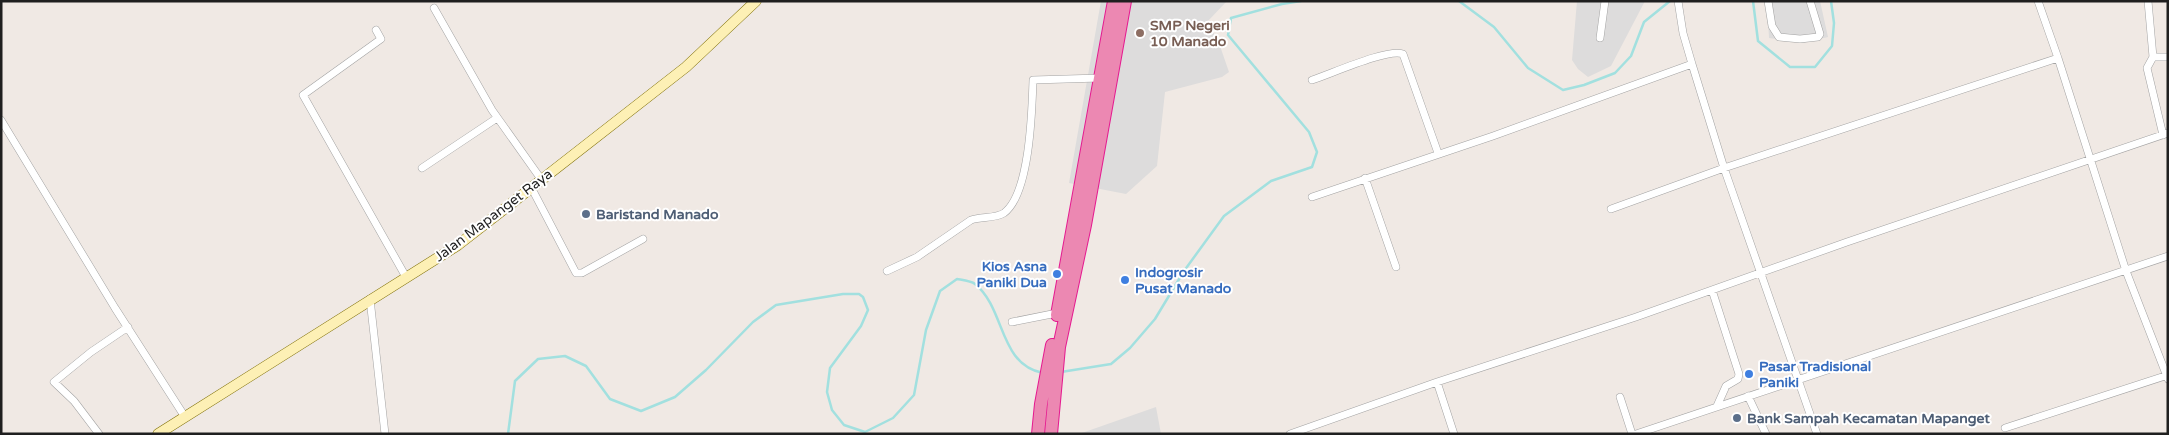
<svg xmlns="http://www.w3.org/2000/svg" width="2169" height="435" viewBox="0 0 2169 435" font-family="'Varela Round',sans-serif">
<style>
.residential{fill:#dddcdc}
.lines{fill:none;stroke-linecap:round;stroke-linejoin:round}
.stream{stroke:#a2e0df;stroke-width:2.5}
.street-casing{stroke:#a3a3a3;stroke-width:8}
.secondary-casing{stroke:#7b6b00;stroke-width:11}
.highway-casing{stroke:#e51a90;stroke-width:14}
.street{stroke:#fff;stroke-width:7}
.secondary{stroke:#fdf0b5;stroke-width:10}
.highway{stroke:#ec88b2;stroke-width:12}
.education-dot{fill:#8d6e63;stroke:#fff;stroke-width:2}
.service-dot{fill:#5c6f8a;stroke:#fff;stroke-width:2}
.shop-dot{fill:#3f7fe0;stroke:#fff;stroke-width:2}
.labels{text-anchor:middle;stroke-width:4;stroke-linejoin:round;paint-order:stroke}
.education-label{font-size:14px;font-weight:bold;fill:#785e54;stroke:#fff;text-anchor:start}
.service-label{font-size:14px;font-weight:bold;fill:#4e5e75;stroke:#fff;text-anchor:start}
.street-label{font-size:14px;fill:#1f1f1f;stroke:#fff}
.shop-label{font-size:14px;font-weight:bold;fill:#366cbe;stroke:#fff;text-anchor:start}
</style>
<rect width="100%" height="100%" fill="#f0e9e4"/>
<path class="residential" d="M1101,1h126l-19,20 12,25 9,26 -7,5 -57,15 -8,74 -31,28 -57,-11z
M1577,1h68l-34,65 -23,11 -10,-8 -6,-9z
M1767,1h53l8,36 -25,6 -34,-5z
M1156,407l5,27h-82z"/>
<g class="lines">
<path class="stream" d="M1459,1l35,26 34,41 35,22 21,-5 31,-12 16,-17 13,-34 26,-21
M1753,1l5,40 32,26h25l17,-21 2,-23 -3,-22
M1061,372l50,-8 19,-16 25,-29 29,-48 40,-55 47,-35 41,-14 5,-15 -8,-20 -81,-97 3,-17 51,-14 19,-3
M508,434l7,-53 23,-22 27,-3 21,10 24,33 31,12 34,-14 31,-27 47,-48 23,-17 67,-11h16l4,3 5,13 -7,16 -31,42 -3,24 5,18 12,15 21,7 28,-14 21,-23 12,-65 14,-39 17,-12c5,1 14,2 18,5 31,25 23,80 68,89"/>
<g class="street-casing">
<path id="street" d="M1678,1l5,32 9,31
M1768,1l4,25 7,11 21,2 18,-2 2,-3 -10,-33
M2038,1l20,57 68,213 42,108
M2148,1l5,56 -6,11 16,67
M434,8l58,102 49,69
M376,30l5,9 -78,56 103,182
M1600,38l5,-37
M2153,57h15
M1312,80c19,-6 76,-32 91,-26l35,99
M1,120l114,188 70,109
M422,168l75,-50
M1365,178l31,89
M531,187l45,86h6l61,-34
M1312,197l181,-61 199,-72 32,104 93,266
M1611,209l113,-41 334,-110
M887,271l30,-14 54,-37c10,-4 24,-1 33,-7 26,-19 28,-103 29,-133l67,-2
M1712,290l27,84 -1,5 -12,7 -9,20
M370,299l15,135
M1012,322l45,-9
M1437,382l199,-65 211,-75 321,-109
M1748,396l18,38
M1620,397l12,37
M2005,428l163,-53
M99,434l-25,-33 -20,-19 37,-30 37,-25
M1290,434l147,-52 17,52
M1636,434l532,-178"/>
</g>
<g class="secondary-casing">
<path id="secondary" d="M158,434l300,-189 228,-178 70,-66"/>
</g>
<g class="highway-casing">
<path id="highway" d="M1057,315l57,-314
M1038,434l3,-30 11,-59
M1051,434l8,-87 26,-122 40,-224"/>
</g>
<use href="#street" class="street"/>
<use href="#secondary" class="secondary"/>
<use href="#highway" class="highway"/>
</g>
<circle class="education-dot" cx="1140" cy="33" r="5"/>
<g class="service-dot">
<circle cx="586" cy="214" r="5"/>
<circle cx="1737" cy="418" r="5"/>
</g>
<g class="shop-dot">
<circle cx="1057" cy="274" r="5"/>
<circle cx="1125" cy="280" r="5"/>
<circle cx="1749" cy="374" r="5"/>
</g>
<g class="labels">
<g class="education-label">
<text x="1150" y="30">SMP Negeri<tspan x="1150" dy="16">10 Manado</tspan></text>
</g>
<g class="service-label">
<text x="596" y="219">Baristand Manado</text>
<text x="1747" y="423">Bank Sampah Kecamatan Mapanget</text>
</g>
<g class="street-label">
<text transform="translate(493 215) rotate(-37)" y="5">Jalan Mapanget Raya</text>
</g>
<g class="shop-label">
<text x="1047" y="271" text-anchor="end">Kios Asna<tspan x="1047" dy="16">Paniki Dua</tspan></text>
<text x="1135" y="277">Indogrosir<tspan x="1135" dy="16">Pusat Manado</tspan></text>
<text x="1759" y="371">Pasar Tradisional<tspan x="1759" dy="16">Paniki</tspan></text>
</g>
</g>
<rect width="2169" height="435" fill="none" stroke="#1f1f1f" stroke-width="5"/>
</svg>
